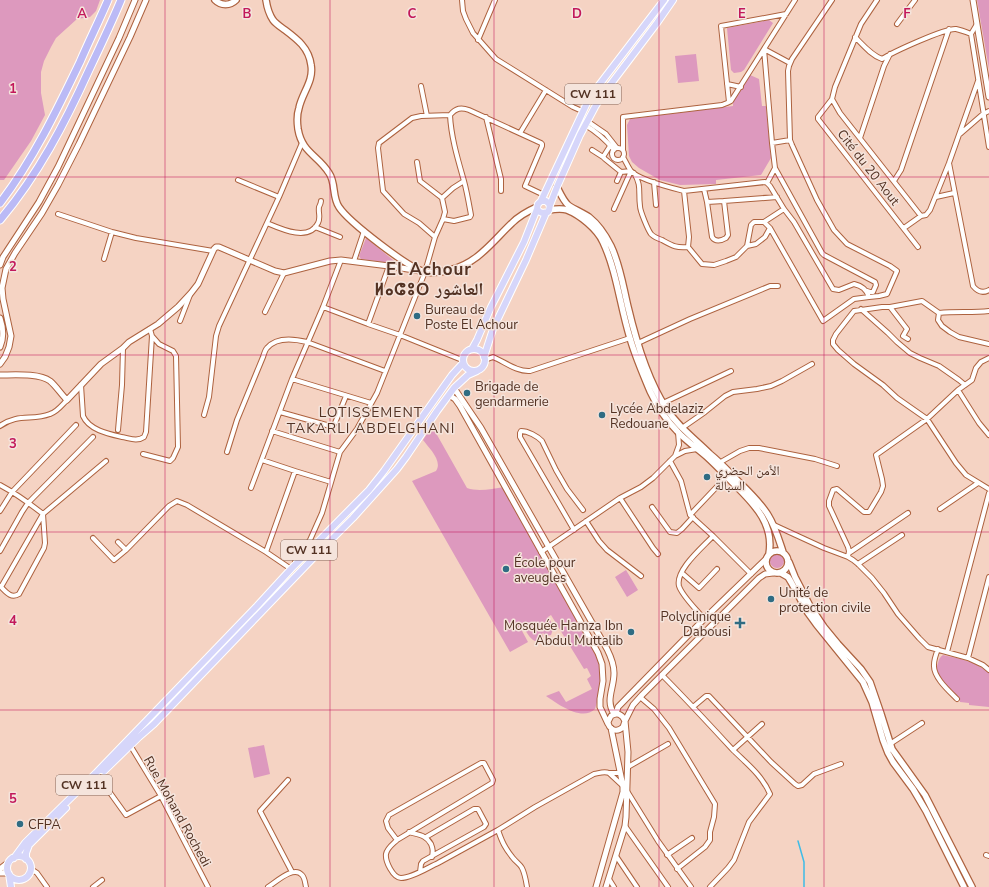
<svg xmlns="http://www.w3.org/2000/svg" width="989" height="887" viewBox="0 0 989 887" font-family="'Nunito Sans','Noto Naskh Arabic','Noto Sans Tifinagh',sans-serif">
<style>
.green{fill:#dd99be}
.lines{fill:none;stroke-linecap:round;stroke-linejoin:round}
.stream{stroke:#3ebce7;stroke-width:1.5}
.minor-casing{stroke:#ad623f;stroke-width:6}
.tertiary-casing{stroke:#ad623f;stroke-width:7}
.secondary-casing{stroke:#ad623f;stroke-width:8}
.primary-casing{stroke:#fff;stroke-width:8}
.motorway-casing{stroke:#fff;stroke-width:9}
.minor{stroke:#fff;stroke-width:4}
.tertiary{stroke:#fff;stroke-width:5}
.secondary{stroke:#fff;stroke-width:5.5}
.primary{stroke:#d6d6fa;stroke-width:6}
.motorway{stroke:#bbbaf6;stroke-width:7}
.grid{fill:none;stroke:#c2185b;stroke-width:1;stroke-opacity:0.55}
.poi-dot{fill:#2f6c83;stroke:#f5e4dc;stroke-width:1.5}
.labels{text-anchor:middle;stroke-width:3;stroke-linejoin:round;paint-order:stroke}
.shield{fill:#f5e4dc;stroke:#84675a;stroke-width:1}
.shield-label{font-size:12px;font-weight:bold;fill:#533223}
.street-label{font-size:13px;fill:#533223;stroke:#f5e4dc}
.poi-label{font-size:13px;fill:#533223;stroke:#f5e4dc;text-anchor:start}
.neighbourhood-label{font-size:14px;letter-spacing:1px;fill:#533223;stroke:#f5e4dc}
.district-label{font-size:17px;font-weight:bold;letter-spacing:1px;fill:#533223;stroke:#f5e4dc}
.grid-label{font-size:13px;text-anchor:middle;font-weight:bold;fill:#c2185b;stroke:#f5e4dc;stroke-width:3;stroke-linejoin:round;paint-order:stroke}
</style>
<rect width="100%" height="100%" fill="#f5d3c3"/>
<path class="green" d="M0,0h100l-4,11 -6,6 -13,2 -21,19 -5,9 -7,14 -3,11v21l4,22 -14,26 -27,39h-4z
M977,0h12v69z
M769,20l4,3 -29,47 -3,2 -7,1 -3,-3 -4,-42z
M696,54l3,27 -21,2 -3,-27z
M750,75l9,4 3,27h4l5,52 -10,17 -45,5v4l-36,1 -20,-5 -21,-12 -7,-6 -3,-6 -2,-31 3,-6 103,-13v-4z
M366,238l32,26 -37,-5 -2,-3z
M432,426l35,62c11,4 25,1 37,-1l91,163 5,14 2,21 -7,24c-13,13 -37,-5 -49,-13l13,-5 7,11 26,-13 -5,-10 4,-3 -4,-8 -3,1 -33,-54 -3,2c5,7 6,10 3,18l-5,1 -3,-3 -1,1 1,2v4c-11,5 -15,-6 -19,-12l-3,1 7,13 -18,10 -98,-171 24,-10c7,-10 -7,-23 -13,-31z
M770 561a7 7 0 1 1 14 0a7 7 0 1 1-14 0Z
M626,570l12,20 -11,7 -12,-20z
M943,655c18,4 31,6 46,18v34l-20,-2v-2l-9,-1v-3c-9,-8 -28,-23 -22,-36 1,-4 2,-6 5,-8z
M264,745l6,29 -16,4 -6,-30z"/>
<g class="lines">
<path class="stream" d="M798,841l6,21v25"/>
<g class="minor-casing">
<path id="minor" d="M462,0l1,11 3,8 7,14 23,26 77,48 9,4
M877,0l-16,24 -26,63 -3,12 8,14 81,103 5,-1 4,-5 19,-47 29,-82
M897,24l18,-24
M977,24l-6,10 18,113
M855,37c8,8 16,18 27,22 11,-7 63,-31 74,-30 5,1 10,3 15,5
M478,40l17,-40
M764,49l8,94 3,25 47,85 2,2 51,27 1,3 -3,7h-3l-3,-1
M764,49l26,14
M727,84l14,3
M421,86l6,30
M832,99l-14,18v2l100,128
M729,102l-8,-76 65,-12
M486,117l15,62v12
M587,121l19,13 11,14
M585,125c12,7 20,14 29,25
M520,133l26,-43
M960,134l23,-20 6,-3
M860,138l24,-72 6,-12
M772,143l18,-3
M610,146l-7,11 2,2 16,13 10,-1
M612 154a6 6 0 1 1 12 0a6 6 0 1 1-12 0Z
M592,150l11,7
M623,150v-33l99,-12 5,-2 4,-2 64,-101
M623,157c3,5 5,10 8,14 8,9 41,17 53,20l81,-9 2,1 3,3 14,23 10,13 39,67 6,1 15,-6c8,2 12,5 15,13
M949,163l24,123c4,5 9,8 16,4
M634,173c8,13 4,19 6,33 0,5 8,24 11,28 3,3 8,5 11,6 11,6 14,8 26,7
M238,180l41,17
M617,181l4,-9
M894,181l7,-11 48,-141
M654,182l2,23
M767,183l8,-15
M704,189l3,13 17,-1 53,-4
M684,191l5,46 -1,10 14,17 12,1 12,-4 10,-4 11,-11 9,-2 9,-7 5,-9
M936,197l18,-4
M442,198l11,-10 11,-7
M707,202l5,35c3,5 9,4 14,1l2,-3 -4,-34
M614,209l17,-38
M58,214l54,18 24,6 77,13
M443,219l11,2 16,-4 1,-2c-2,-11 -4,-23 -7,-34 -6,-21 -13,-44 -14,-66 6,-7 11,-8 19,-5l72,33 1,1v2l-17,40 19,9
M764,222l6,6 53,93 31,-22 15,-2 10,-1 8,-2 10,-23 -7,-5 -43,-22 -13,-14 -17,-30 -25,-55 -2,-5 -2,-69 1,-5 3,-7 40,-59
M267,223c14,6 42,19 51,0 3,-6 0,-10 1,-16 1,-2 2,-4 2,-6
M315,227l25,10
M904,228l17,-12
M435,237l-16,-14 -15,-9 -21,-23 -5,-43 1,-5 33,-25 9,-2 29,-1
M747,246l4,-21 3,-3h10l20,-13
M104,259l8,-27
M354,261l10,-30
M323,307l45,17 32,11 62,25
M890,307h-8l-28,4 -18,23 -3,6v4l5,6 16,14 29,21 14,13 30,21 29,44 10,12 23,14
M861,309l27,24 9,9 13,11 10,5 19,8 20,14 6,5
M989,311c-17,2 -33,0 -50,2l-1,7 4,6 8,6 9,5 30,7
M265,312l19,-39
M180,321l10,-26
M368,324l21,-58
M908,339l-5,-3 4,-7 -17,-22 32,-6 17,12
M638,343l52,-24 80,-33h8
M485,360l8,-3c12,5 24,15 37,14l100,-33
M292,379l79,24
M81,385l2,31c6,14 26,18 39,21 7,1 15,5 22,0l2,-5 6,-96 -2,-7
M958,390l21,33 10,12
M663,403l68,-32
M280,412l50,14 3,-1 2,-2 11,-27
M204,415l5,-18 7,-61 3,-10 60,-129 23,-54
M0,426c18,-13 32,-5 50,-12 7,-2 12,-9 17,-14
M682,428l23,-16 20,-16 8,-4 24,-3 14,-3 11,-5 30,-17
M118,430l4,-45 1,-37
M272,431l68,21
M678,432l1,13 -4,11 10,-5 12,-2
M227,452l10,-32 26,-63c1,-3 2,-7 4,-9 10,-12 28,-9 40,-6l78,29
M143,454l27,7 3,-3 5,-11 -2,-91 -3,-5 -14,-7 -7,-8
M262,460l33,11 36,11
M670,461l11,20 9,34 23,21
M719,463l21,-12 9,-3h10l56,11 22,7
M0,485c15,8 29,18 43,29l2,29 -1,5 -25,46c-8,5 -13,-2 -19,-8
M251,488l41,-109 31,-72 18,-47
M620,498l33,50 5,6
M652,507l18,25 7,1 5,-4 11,-12
M940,509l38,-26
M0,511l12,-19 64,-67
M690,515l37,-39
M586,521l13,20 8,9 34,26
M774,525l50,23 24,9 5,3 5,4 14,14 12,15 14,21 21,24 9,9 40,11 15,7 6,5
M574,530l-54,-93v-4l1,-2c7,0 16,5 21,10l14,29 11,19 16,21
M93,538l21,22 12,-10 43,-44 8,-5 10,4 79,47 25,17v-1
M118,542l8,8
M0,551l22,-39 6,-9 65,-66
M266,552l29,-81
M541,552l79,-54 21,-11 12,-9 22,-22
M849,553l59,-40
M848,557l1,-6 -1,-4 -19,-41v-5l4,-11 4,-1 27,23h5l12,-20 2,-6 -1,-7 -6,-24 51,-36 31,-29 14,-10 4,-12 5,-6 8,-4
M295,562l15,-22 12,-27 18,-61 17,-23 20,-36 48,-121 10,-35 8,-18 2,-7 -3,-14 -22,-17 -3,-19
M858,564l44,-29
M682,573l17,15 18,-19
M1,587l42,-73 63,-53
M704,619c-6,-8 -22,-23 -25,-33 -4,-16 24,-39 34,-50l38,38
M938,649c-2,5 -4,11 -4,16 -1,12 15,26 23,34
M947,652l42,-159
M968,658l21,-81
M662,675c24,24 47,49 70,74 14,14 30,26 38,45l-21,28 -15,38 -6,8 -18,19
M640,697l14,12 15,19 46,76 -1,13 -4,15v8l-5,7 -28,22
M693,707l13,-11h3l62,66 24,22 3,2 4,-1 12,-11 27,-10
M890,744l32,-21
M130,745l31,51 47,91
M733,750l29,-26
M628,767l40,-23
M620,773h-11l14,13
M98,776l28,39 35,-19
M288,780l-28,31 32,61
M627,791l31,50 33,46
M625,826l43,61
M409,832c10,3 17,3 22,12 2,5 2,7 1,13
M397,840l-9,-12 -2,-7 3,-6 92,-52h3l9,17 -1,3 -95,57c-4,4 -10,8 -11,14 -1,7 7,24 15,24 11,0 28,-11 37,-15 20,-11 40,-22 60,-33
M667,855l25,-17
M986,855l3,1
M616,856l21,31
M31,869l6,4 10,14
M420,872l1,-8 2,-3 61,-34 2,-3 -8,-15h-4l-48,28
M609,879l5,8
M93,887l9,-7
M268,887c8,-5 26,-22 34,-12 3,3 3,8 4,12
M527,887c-1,-6 -2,-13 -5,-19 -2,-4 -6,-6 -9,-10 -8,-10 -11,-16 -15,-28l37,-23 59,-33c6,-1 10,-3 15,-1"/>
</g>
<g class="tertiary-casing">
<path id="tertiary" d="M973,0l16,97
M0,265l3,-8 36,-55 19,-35 61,-129 16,-38
M0,318c3,9 4,20 0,29
M0,364l5,-7 4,-10 2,-11 -8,-37 -1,-11 4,-19 9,-16 27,-40 16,-28 21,-41 51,-107 16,-37
M0,375c14,0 39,-2 50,6 6,5 11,13 17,19l34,-36 22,-16 6,-6 29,-18 20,-17 13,-14 7,-9 16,-35 2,-2h3l56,24 9,2 46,-12 11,-1 48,6 31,5
M454,388l27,40 126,221c4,8 7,15 7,24 0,16 -9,27 0,41
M449,395l6,4 5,7 138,247 4,11 1,17 -3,18v8l8,17
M616,714l2,-7 88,-90 60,-58
M625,721l8,-16 9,-10 117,-117 6,-4 8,-1
M0,869l9,-7
M0,873h8
M596,887l27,-95v-6l-12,-58
M606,887l19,-61 1,-9 2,-65 -3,-31c-3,-7 -8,-9 -14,-5l-3,6c1,8 9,11 15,5l2,-6"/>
</g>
<g class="secondary-casing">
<path id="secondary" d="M215,0c6,6 15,6 21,0
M266,0c1,7 3,14 7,20 3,4 8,7 12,10 12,9 24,18 26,35 3,16 -9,28 -12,43 -2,6 -2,14 -1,21 4,24 20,26 31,44 7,10 3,24 10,34 9,14 71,63 87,65 7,1 17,0 24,-2 28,-7 42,-28 62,-47 7,-7 16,-12 25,-16
M557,187c3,6 6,13 11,18 5,4 14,7 21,12 10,8 16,17 22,29 9,19 12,40 17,61 8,34 19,72 38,101 12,19 29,31 44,46 10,8 19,18 28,27 11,11 22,21 30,34 7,11 11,25 15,37
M549,210c6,-1 12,-2 18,0 13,5 30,19 36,32 14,30 17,64 27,96 5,18 13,36 20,53 7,15 16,29 27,40 9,10 20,17 30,26 10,9 20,20 30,30 19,19 37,38 32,67
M766 562a11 11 0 1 1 22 0a11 11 0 1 1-22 0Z
M789,562l6,15 15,29 14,21 14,17 23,25 9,13 11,32 11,35 33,46 47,92
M781,573l7,4 3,5 17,31 8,11 47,58 9,20 11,38 5,13 5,9 20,27 13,22 38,76"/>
</g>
<g class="primary-casing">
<path id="primary" d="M541,201l46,-98 9,-14 68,-89
M550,205l-4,-4h-5l-3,3c-2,5 0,8 5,9l5,-1 1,-2 1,-5 7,-18 23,-52 15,-28 6,-10 56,-74 16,-23
M463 360a11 11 0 1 1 22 0a11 11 0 1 1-22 0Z
M472,349l5,-9 14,-33 33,-65 13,-33
M484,357l9,-28 33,-69 20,-47
M104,771l35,-34 15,-13 166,-173 33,-33 44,-49 9,-12 31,-46 17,-23 14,-13 9,-4
M7 868a12 12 0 1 1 24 0a12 12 0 1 1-24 0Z
M14,858l11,-15 71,-70 57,-59 104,-108 34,-37 78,-79 15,-19 68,-96 11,-12
M26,859v-6l3,-8 37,-37
M9,874l2,13"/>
</g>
<g class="motorway-casing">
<path id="motorway" d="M0,203c33,-43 57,-93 80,-141 9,-21 19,-41 28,-62
M0,220c38,-45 65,-97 89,-150 11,-23 22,-46 32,-70"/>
</g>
<use href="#minor" class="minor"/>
<use href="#tertiary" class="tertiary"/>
<use href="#secondary" class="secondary"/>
<use href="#primary" class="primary"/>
<use href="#motorway" class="motorway"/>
</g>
<path class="grid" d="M165,0v887M330,0v887M494,0v887M659,0v887M824,0v887M0,177h989M0,355h989M0,532h989M0,710h989"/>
<g class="poi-dot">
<circle cx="417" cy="316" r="4"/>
<circle cx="467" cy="393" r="4"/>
<circle cx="602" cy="415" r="4"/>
<circle cx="707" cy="477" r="4"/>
<circle cx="506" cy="569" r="4"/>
<circle cx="771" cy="599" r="4"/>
<path d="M738 617h4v4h4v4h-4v4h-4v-4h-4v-4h4z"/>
<circle cx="631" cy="632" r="4"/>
<circle cx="20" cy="824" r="4"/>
</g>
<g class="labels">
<g class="shield">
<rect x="565" y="84" width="56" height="20" rx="3"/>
<rect x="281" y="540" width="56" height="20" rx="3"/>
<rect x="56" y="775" width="56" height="20" rx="3"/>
</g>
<g class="shield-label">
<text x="593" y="98">CW 111</text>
<text x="309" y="554">CW 111</text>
<text x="84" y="789">CW 111</text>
</g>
<g class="street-label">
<text transform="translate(869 167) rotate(52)" y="5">Cité du 20 Aout</text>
<text transform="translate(178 811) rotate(61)" y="5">Rue Mohand Rochedi</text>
</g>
<g class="poi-label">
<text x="425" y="314">Bureau de<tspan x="425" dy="15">Poste El Achour</tspan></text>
<text x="475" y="391">Brigade de<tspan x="475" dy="15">gendarmerie</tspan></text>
<text x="610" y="413">Lycée Abdelaziz<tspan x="610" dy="15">Redouane</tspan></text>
<text x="715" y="475">الأمن الحضري<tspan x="715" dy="15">السبالة</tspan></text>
<text x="514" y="567">École pour<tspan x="514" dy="15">aveugles</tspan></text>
<text x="779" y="597">Unité de<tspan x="779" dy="15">protection civile</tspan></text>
<text x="731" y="621" text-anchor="end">Polyclinique<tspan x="731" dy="15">Dabousi</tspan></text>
<text x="623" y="630" text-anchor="end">Mosquée Hamza Ibn<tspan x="623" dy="15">Abdul Muttalib</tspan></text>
<text x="28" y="829">CFPA</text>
</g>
<g class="neighbourhood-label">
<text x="371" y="417">LOTISSEMENT<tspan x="371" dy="16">TAKARLI ABDELGHANI</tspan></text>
</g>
<g class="district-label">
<text x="429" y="275">El Achour<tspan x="429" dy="20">ⵍⴰⵛⵓⵔ العاشور</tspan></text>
</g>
</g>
<g class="grid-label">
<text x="82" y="18">A</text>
<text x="247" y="18">B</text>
<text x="412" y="18">C</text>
<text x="577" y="18">D</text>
<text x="742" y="18">E</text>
<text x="907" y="18">F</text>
<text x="13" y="93">1</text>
<text x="13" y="271">2</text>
<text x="13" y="448">3</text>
<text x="13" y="625">4</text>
<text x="13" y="803">5</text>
</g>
</svg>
